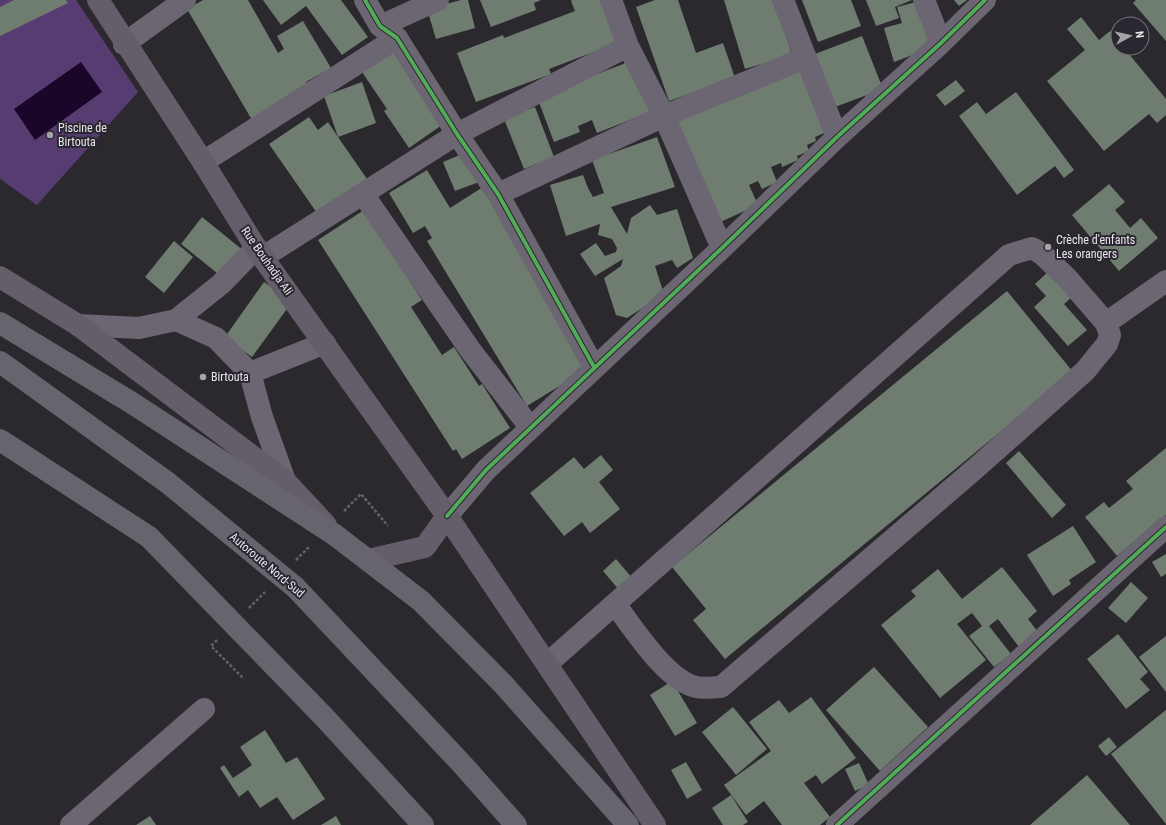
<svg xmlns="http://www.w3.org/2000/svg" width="1166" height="825" viewBox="0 0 1166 825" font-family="'Roboto Condensed',sans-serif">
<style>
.green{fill:#573c71}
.water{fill:#190628}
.building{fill:#6f7d71}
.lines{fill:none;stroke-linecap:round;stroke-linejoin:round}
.path{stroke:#66626a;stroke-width:2.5;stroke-dasharray:3 2;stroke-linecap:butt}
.minor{stroke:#6c6672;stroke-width:22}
.major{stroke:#635e6a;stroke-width:22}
.highway{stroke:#67646e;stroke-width:22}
.cycleway-casing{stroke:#2b2730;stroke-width:6}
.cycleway{stroke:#51ab58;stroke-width:4}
.poi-dot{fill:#a6a3a9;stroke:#2b2730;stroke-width:1.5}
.labels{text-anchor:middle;stroke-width:4;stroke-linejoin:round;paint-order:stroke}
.poi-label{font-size:12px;fill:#e8e5eb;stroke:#2b2730;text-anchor:start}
.street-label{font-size:12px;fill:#e8e5eb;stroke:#2b2730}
</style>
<rect width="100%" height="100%" fill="#2b292e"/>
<path class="green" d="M0,0h76l62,92 -101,113 -37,-26z"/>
<path class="water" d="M81,62l21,30 -67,48 -21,-31z"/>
<path class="building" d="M14,0h52l2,3 -68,33v-29z
M203,0h45l30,53 6,-4 -7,-13 26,-15 28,47 -25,14 2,5 -56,33 -65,-111z
M263,0h78l27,37 -26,18 -36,-49 -25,19z
M461,0h7l7,28 -39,11 -9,-30z
M480,0h61l-7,3 2,7 -45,17z
M600,0l17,43 -68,26 2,5 -75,28 -19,-49 46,-18 1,3 71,-27 -4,-10 1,-1z
M655,0h23l18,53 27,-10 12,35 -66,23 -33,-94z
M724,0h51l17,55 -47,14z
M802,0h49l10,26 -43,16z
M866,0h46l-17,7 4,11 -23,8z
M954,0h13l-8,6z
M1136,0h30v41l-33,-38z
M920,1l13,46 -39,15 -10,-34 18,-5 -5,-16z
M1081,17l18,23 11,-9 8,9v8h6l42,51v16l-9,8 -8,-9 -45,37 -57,-70 38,-31 -18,-21z
M862,36l21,53 -48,18 -20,-53z
M393,52l49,73 -33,23 -25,-37 3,-2 -25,-37z
M631,61l19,51 -53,21 -5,-13 -14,6 2,6 -26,10 -17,-45z
M800,63l29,68 -14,6 1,4 -9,4 2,6 -12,5 1,4 -16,7 -1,-4 -10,4 6,15 -15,7 -4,-8 -9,4 9,20 -40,18 -42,-103z
M956,80l9,11 -20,15 -9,-11z
M362,82l14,41 -38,14 29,42 -50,34 -48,-69 40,-27 9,13 10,-8 10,15 -14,-41z
M1016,92l58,78 -10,8 -9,-12 -38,29 -58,-79 18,-14 9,12z
M535,107l19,50 -30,12 -20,-50z
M657,137l18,50 -64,20 16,27 4,-16 19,-13 7,10 20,-6 16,49 -16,10 -5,-8 -17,6 9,28 -37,24 -11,-3 -12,-37 17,-12 2,-7 -28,17 -15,-22 16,-11 9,13 11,-4 1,-4 -5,-9 -14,-4 2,-11 -34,12 -16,-51 33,-10 5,13 5,9 11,-4 -12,-33z
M467,152l12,30 -24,9 -12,-29z
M427,170l23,38 33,-21 109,179 -65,40 -100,-165 5,-3 -7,-12 -12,7 -24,-40z
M1109,184l16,18 -10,8 15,18 11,-10 17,20 -39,33 -47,-56z
M364,210l58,90 -11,7 31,48 12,-8 25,39 3,-2 28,44 -48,31 -6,-10 -3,2 -135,-211z
M202,217l42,34 -22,26 -41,-33z
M174,241l19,16 -29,36 -19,-16z
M1049,271l23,26 -8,7 23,26 -19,16 -34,-39 12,-11 -11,-12z
M264,282l28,20 -40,55 -27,-20z
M1007,291l66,81 -348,287 -32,-39 13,-11 -34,-42z
M1166,448v67l-49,41 -32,-39 19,-15 5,6 24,-19 -7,-8z
M1019,451l47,54 -14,13 -46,-55z
M601,455l12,15 -14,12 21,27 -30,24 -8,-11 -18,14 -34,-43 44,-36 10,12z
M1073,526l23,36 -27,18 2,4 -18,12 -26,-41z
M1166,554v20l-5,3 -9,-15z
M616,559l17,20 -13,12 -17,-20z
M1002,567l35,44 -9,8 10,13 -19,15 -21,-28 -9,7 22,28 -17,13 -25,-31 13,-10 -10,-13 -15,11 29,36 -46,38 -59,-73 35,-29 -5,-5 27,-22 24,30z
M1131,582l17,16 -22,25 -18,-15z
M1118,634l30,38 -8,7 10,11 -24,19 -39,-50z
M1166,636v56l-27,-35z
M874,667l54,60 -48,44 -54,-61z
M672,681l25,42 -22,13 -25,-41z
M811,697l45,61 -34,26 -6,-9 -12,8 26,34 -10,8h-38l-18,-24 -18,14 -22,-30 47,-34 -22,-29 30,-22 10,13z
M733,707l34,42 -31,26 -34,-43z
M1166,710v114l-55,-70z
M265,730l21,33 11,-6 28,42 -32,21 -16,-23 -17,11 -12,-18 -9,7 -19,-29 4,-3 9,13 19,-13 -12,-18z
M1109,737l8,10 -11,9 -8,-10z
M686,762l16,28 -15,9 -16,-29z
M859,763l10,22 -14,6 -10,-22z
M1087,775l43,50h-100z
M731,795l17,27 -5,3h-20l-11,-17z
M150,816l6,9h-20z
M336,816l5,9h-20z"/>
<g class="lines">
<path class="path" d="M344,511l17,-17 27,32
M296,560l14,-14
M249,608l16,-16
M217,640l-6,6 33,33"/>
<path class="minor" d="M365,0l15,26 17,12 60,96 41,60 96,173
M611,0l17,46 36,70 58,132
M783,0l54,137
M924,0l17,43
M380,26l58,-26
M124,44l61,-44
M203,162l194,-124
M363,194l108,157 59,76
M498,194l166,-78 141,-58
M263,257l194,-123 171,-88
M176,320l45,-36 35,-36
M78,325l61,3 37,-8 40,18 34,35 12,44 23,64
M250,373l75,-30
M447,516l39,-46 236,-222 115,-111 104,-94 44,-43
M615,604c19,25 51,76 81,83 7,2 17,0 25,0l255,-219 109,-97 22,-27 3,-9 -4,-12
M547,664l462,-409 23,-7 10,6 25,24 39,45 60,-42
M71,825l133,-116
M837,825l329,-298"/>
<path class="major" d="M98,0l105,162 53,86 191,268 208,309
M0,277l78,48 207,156 41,44
M368,560l57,-13 22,-31"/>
<path class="highway" d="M0,323l132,80 203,132 86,66 82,83 125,141
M0,362l168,121 127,104 166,176 55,62
M0,440l149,97 176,181 98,107"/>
<g class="cycleway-casing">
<path id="cycleway" d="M365,0l15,26 17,12 60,96 41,60 96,173
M447,516l39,-46 236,-222 115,-111 104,-94 44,-43
M837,825l329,-298"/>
</g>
<use href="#cycleway" class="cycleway"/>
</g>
<g class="poi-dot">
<circle cx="50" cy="135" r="4"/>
<circle cx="1048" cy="247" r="4"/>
<circle cx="203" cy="377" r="4"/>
</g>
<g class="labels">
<g class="poi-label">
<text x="58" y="132">Piscine de<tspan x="58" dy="14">Birtouta</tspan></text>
<text x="1056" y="244">Crèche d'enfants<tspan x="1056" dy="14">Les orangers</tspan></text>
<text x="211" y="381">Birtouta</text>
</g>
<g class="street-label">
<text transform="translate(267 261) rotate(55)" y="4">Rue Bouhadja Ali</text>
<text transform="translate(267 565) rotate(40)" y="4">Autoroute Nord-Sud</text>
</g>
</g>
<g transform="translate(1130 36) rotate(82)"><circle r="19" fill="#2b2730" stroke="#77737b"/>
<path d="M0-3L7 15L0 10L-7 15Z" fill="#a6a3a9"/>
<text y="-6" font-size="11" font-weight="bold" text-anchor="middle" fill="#e8e5eb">N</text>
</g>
</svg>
